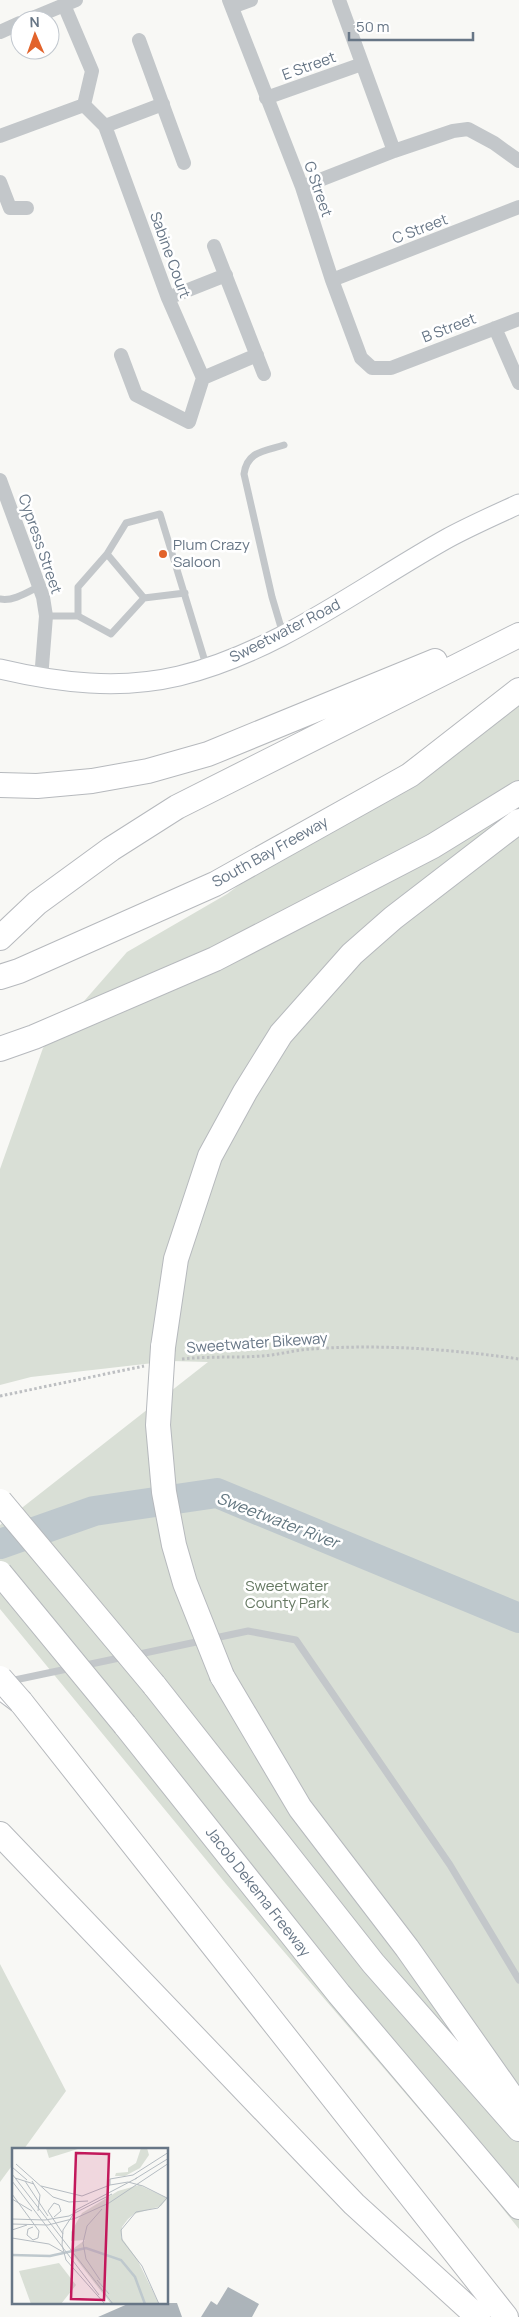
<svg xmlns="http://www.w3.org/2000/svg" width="519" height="2317" viewBox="0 0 519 2317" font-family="Manrope,sans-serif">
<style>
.green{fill:#d9dfd6}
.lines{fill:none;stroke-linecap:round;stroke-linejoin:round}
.river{stroke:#bec8cd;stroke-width:30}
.building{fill:#acb4ba}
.secondary-casing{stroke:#b8bcc1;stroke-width:21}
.motorway-casing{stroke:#b6b9bd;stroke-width:26}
.path{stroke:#bdbfc2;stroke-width:3;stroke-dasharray:2.5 2.5;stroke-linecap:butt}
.service{stroke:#c3c7ca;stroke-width:7}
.minor{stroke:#c3c7ca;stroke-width:14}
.secondary{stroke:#fff;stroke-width:19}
.motorway{stroke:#fff;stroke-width:24}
.motorway-bridge-casing{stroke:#b6b9bd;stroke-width:26;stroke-linecap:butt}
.motorway-bridge{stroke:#fff;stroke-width:24}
.poi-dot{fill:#e2632b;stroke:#fff;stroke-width:2}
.labels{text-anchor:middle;stroke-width:5;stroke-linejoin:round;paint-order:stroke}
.street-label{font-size:15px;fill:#677686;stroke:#fff}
.poi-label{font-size:15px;fill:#677686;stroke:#fff;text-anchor:start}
.park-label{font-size:15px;fill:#657862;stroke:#fff}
.water-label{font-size:16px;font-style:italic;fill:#637781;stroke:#fff}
.inset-river{fill:none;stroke:#bec8cd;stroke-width:2.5}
.inset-road{fill:none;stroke:#b5bcc2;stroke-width:1}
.view{fill:#c2185b;fill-opacity:0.15;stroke:#c2185b;stroke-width:2.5}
.inset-edge{fill:none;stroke:#677686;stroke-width:2.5}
</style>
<rect width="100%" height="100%" fill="#f8f8f5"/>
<path class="green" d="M519,683v1546l-36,-45 -257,-300 -226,-275v-84l208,-163 -37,-1 -140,16 -31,8v-216l43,-121 84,-96 100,-58 211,-156z
M0,1964l66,127 -42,58 -10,1v13l-14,19z"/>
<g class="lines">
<path class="river" d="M0,1544l94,-33 123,-18 302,125"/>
</g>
<path class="building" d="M228,2287l31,17 -7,13h-51l10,-16 6,4z
M130,2303h47l5,14h-84z"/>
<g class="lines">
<g class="secondary-casing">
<path id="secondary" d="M0,669c59,14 120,21 179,7 99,-24 181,-89 269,-138 22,-12 47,-23 71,-34"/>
</g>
<g class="motorway-casing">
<path id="motorway" d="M0,785l37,1 55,-5 56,-10 60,-17 227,-93
M0,938l37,-35 74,-54 66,-42 342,-172
M0,977l19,-6 196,-87 195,-109 109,-85
M0,1049l34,-12 181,-78 218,-113 86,-53
M163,1347l13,-88 34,-103 35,-64 36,-58 71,-80 41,-36 126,-97
M222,1676l78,132 107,140 112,159
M154,1685l219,278 146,166
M5,1690l16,12 485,615
M125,1725l214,269 180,213
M0,1834l354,370 124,113"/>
</g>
<path class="path" d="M182,1359c27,-3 53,-1 80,-3 16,-1 32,-6 49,-7 69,-5 139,0 208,10
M0,1396l144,-30"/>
<path class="service" d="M107,554l19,-31 34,-9 47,154
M144,598l41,-5
M0,599c12,3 28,-7 38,-12
M46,616h32l33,18 33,-36 -37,-44 -29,33v29
M283,634l-11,-37 -28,-123c3,-23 21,-23 40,-29
M135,1655l113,-24 48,9 154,225 69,115
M10,1681l114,-24"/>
<path class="minor" d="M229,0l73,187 30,93 29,78 11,10h19l128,-49
M339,0l55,151
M64,5l28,66 -8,34
M232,7l19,-7
M28,20l48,-20
M0,32l20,-9
M139,40l45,123
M266,98l96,-34
M84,105l21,21 63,172 35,80 -14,44 -53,-27 -15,-40
M105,126l58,-22
M0,136l84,-31
M0,182l10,26h17
M302,187l92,-36 59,-20 15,-2 26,14 25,18
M214,246l50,128
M332,280l187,-73
M168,298l58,-23
M495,328l24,55
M203,378l54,-23
M0,480l43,117 3,19 -5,63"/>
<use href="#secondary" class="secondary"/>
<use href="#motorway" class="motorway"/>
<g class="motorway-bridge-casing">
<path id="motorway-bridge" d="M163,1347l-5,78 6,67 10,53 11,38 37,93
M0,1501l154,184
M0,1573l125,152
M0,1678l21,24"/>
</g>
<use href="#motorway-bridge" class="motorway-bridge"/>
</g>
<circle class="poi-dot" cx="163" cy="554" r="5"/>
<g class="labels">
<g class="street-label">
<text transform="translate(309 66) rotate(-20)" y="5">E Street</text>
<text transform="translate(318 189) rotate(71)" y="5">G Street</text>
<text transform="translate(420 229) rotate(-21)" y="5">C Street</text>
<text transform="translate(170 255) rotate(70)" y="5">Sabine Court</text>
<text transform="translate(449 328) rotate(-21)" y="5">B Street</text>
<text transform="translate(40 544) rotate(71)" y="5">Cypress Street</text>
<text transform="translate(285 631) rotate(-27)" y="5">Sweetwater Road</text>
<text transform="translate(270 852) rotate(-29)" y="5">South Bay Freeway</text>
<text transform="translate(257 1343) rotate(-4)" y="5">Sweetwater Bikeway</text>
<text transform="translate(258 1892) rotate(52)" y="5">Jacob Dekema Freeway</text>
</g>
<g class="poi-label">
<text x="173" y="550">Plum Crazy<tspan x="173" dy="17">Saloon</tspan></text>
</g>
<g class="park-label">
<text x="287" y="1591">Sweetwater<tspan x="287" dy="17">County Park</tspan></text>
</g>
<g class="water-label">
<text transform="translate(278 1520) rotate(21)" y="6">Sweetwater River</text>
</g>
</g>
<g transform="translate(12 2148)">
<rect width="156" height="156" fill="#f8f8f5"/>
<path d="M34,0h35l-32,10zM129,0h6l2,7 -9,13 -15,8h-10l1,-3 12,-1v-4l8,-5zM127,37l28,13 -6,8 -27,8 -6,5 -6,8 -1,10 16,22 22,45h-48l-41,-53 15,-11 -14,1v-9l11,-19 36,-22zM47,115l17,22 -15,19h-30l-12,-33z" fill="#d9dfd6"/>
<path class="inset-river" d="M0,107l38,1 36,-8 35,12 14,17 10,27"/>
<path class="inset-road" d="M4,16l37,33 16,5 19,-1M0,19l15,13M0,26l101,130M3,30l19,6M123,31l34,-21M0,33l87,114M13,33l23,35M20,33l8,14 -2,16M98,37v-6l23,-4 36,-23M29,38l41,10 28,-11 18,-3 15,4 26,13M0,46l27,37 -1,7 -5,2 -6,-5 1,-6 5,-2M0,51l20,12M42,69l7,-6 -2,-6 -5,-2 -6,8 15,23M0,71l33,1 24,-4 43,-22M0,76l36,1 28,-7 33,-15 60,-40M0,82l15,-5M0,90l37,6 14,8M85,132l12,14M88,132l-14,-21 -3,-16 4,-17 15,-17M93,156l-39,-44 -4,-15 1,-15 13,-20 61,-32M147,156l-17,-38 -20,-26 -1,-10 15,-18 22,-4 9,-10"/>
<path class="view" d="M64,5l33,1 -5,146 -33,-1z"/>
<rect width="156" height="156" class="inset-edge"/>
</g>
<g transform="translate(35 35) rotate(358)"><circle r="24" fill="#ffffff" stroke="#c2c8cf"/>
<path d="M0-4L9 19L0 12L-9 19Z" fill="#e2632b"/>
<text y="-8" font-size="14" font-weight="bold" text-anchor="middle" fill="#677686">N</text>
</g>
<path d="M349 32v8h124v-8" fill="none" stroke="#677686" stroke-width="2.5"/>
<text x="356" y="32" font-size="15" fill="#677686" stroke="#ffffff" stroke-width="4" paint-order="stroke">50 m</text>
</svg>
